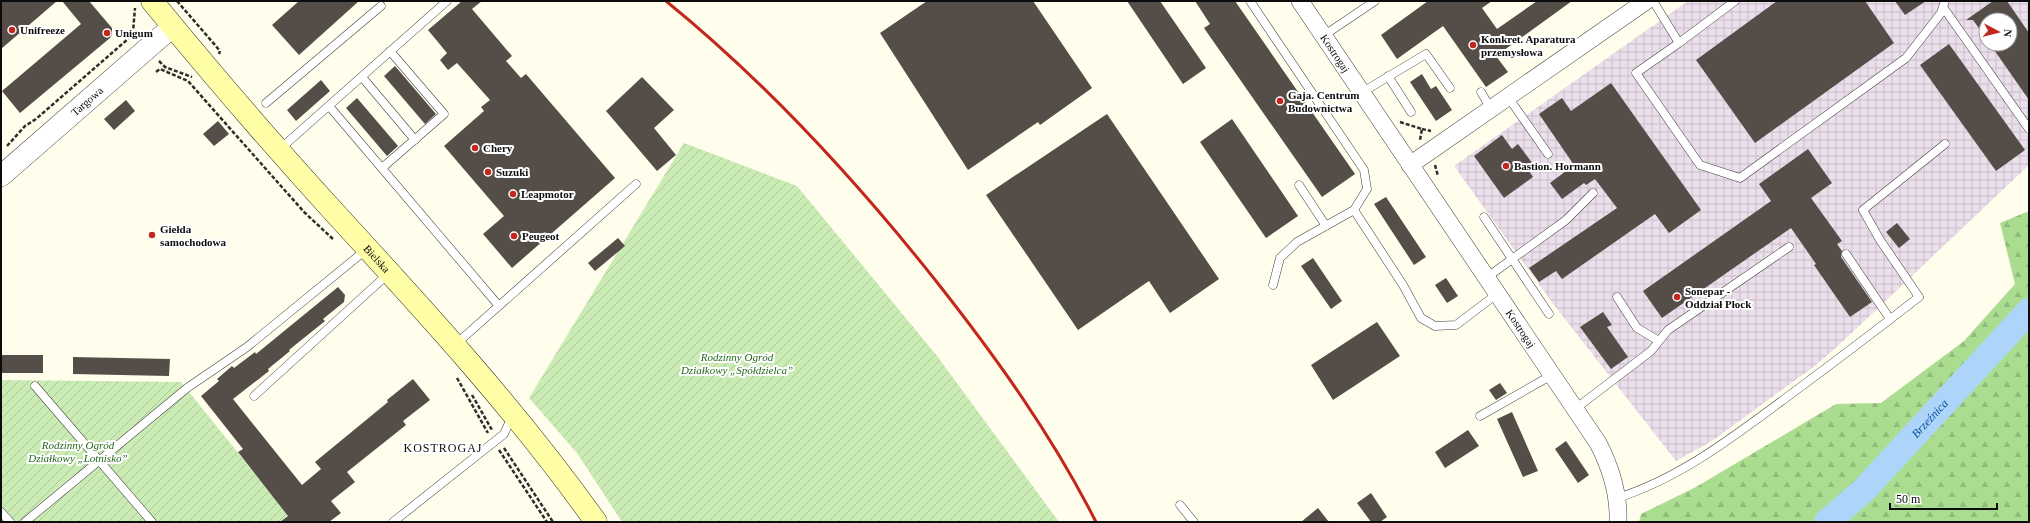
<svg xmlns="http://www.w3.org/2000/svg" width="2030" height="523" viewBox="0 0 2030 523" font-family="'Times New Roman',serif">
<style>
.industrial{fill:url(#industrial-grid);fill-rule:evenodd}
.forest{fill:url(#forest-firs)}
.garden{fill:url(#garden-furrows)}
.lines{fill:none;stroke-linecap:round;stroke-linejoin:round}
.river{stroke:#acd5f9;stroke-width:26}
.building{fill:#554e48}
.service-casing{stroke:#3f3f3f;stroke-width:9}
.minor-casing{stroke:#3f3f3f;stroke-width:18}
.tertiary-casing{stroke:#3f3f3f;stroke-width:22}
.secondary-casing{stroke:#2e2e2e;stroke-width:23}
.path{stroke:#2e2e2e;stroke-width:2.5;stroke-dasharray:4 2;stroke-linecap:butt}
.service{stroke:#fff;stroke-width:8}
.minor{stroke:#fff;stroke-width:17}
.tertiary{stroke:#fff;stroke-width:21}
.secondary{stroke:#fffea6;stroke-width:22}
.rail{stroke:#c3261d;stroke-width:3}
.poi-dot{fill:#c3261d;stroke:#fff;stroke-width:1.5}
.labels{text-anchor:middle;stroke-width:4;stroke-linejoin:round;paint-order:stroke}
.poi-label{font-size:11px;font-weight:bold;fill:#0c0c0c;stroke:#fff;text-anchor:start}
.street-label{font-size:11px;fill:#0c0c0c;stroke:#fff}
.park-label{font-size:11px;font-style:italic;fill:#216719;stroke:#fff}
.water-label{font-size:12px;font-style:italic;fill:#0f53a4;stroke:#fff}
.neighbourhood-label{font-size:12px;letter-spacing:1px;fill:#0c0c0c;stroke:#fff}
</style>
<defs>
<pattern id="industrial-grid" width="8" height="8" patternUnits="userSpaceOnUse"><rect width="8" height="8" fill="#ecdfec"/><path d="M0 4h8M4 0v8" fill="none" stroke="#c9bec9"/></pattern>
<pattern id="forest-firs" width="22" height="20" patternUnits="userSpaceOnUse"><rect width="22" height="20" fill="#abdd91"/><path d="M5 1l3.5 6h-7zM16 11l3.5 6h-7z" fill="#92bc7c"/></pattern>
<pattern id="garden-furrows" width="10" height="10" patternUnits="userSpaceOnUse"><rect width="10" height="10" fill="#caebb3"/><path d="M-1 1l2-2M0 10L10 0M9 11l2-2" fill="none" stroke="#acc899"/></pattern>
</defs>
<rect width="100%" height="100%" fill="#fffdeb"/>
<path class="industrial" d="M1688,1h341v164l-189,179 -24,21 -104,76 -36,20 -122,-156 -100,-139zM1986,20h24v24h-24z"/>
<path class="forest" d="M2029,211v311h-390l2,-8 55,-27 140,-83 45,-1 83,-62 51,-57 -15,-61z"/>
<path class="garden" d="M684,143l113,43 140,170 122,166h-437l-45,-69 -48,-55z
M1,380l180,2 107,133 -8,7h-279z"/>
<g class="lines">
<path class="river" id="s1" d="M1827,522l36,-31 166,-180"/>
</g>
<path class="building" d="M1,1h56l-56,48z
M62,1h27l23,27v6l-2,4 -90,75 -18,-22 79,-67z
M299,1h60l-60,54 -27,-30z
M462,1h20l-10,8 40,47 -6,5 15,17 5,-4 89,104 -103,90 -29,-34 21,-18 -60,-70 40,-35 -3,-4 9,-7 -33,-37 -9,7 -8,-10 7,-7 -19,-23z
M927,1h106l59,87 -52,37 -2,-3 -70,48 -88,-137z
M1127,1h33l46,67 -23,16z
M1195,1h40l120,173 -33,23 -118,-169 6,-4z
M1428,1h64l-10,7 15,21 40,-28h35l-76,55 12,16 -22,15 -43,-61 -46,33 -16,-24z
M1777,1h88l29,42 -139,100 -59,-83z
M1895,1h31l-21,14z
M1993,1h14l22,32v67l-39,-56h20v-24h-24v18l-13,-18h-7z
M1949,44l76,106 -29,21 -76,-106z
M395,66l41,48 -11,10 -41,-48z
M1422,74l9,15 5,-3 16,24 -16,11 -26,-39z
M642,77l32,33 -20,18 22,27 -19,16 -51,-60z
M321,80l9,11 -34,30 -9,-11z
M1611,83l90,127 -32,23 -14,-19 -93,65 -6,-8 -17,11 -10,-14 88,-60 -22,-29 -9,6 -2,-2 -22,16 -12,-16 24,-18 -35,-51 23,-16 9,13z
M357,98l41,48 -11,10 -41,-48z
M126,100l9,11 -21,19 -10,-11z
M1107,114l112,165 -49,34 -21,-32 -71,49 -92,-135z
M1232,119l66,97 -32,22 -66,-96z
M218,121l11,13 -15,12 -11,-12z
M1502,135l10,14 6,-5 15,20 -6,4 6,9 -29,21 -30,-42z
M1808,149l24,34 -21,15 31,43 -5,3 5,7 -1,6 31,45 -22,15 -36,-52 2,-1 -25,-36 -129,90 -19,-27 128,-90 -12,-17z
M1386,197l40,60 -12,8 -40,-61z
M1897,223l13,16 -11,9 -13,-16z
M618,238l7,8 -30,25 -7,-8z
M1313,258l29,43 -11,8 -30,-43z
M1446,278l12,18 -11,7 -12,-18z
M338,287l7,8 -1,7 -21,17 2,2 -36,29 1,1 -22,18 1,2 -36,28 69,86 19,-16 -6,-7 73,-60 -1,-2 26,-21 17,21 -27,21 3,4 -59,47 8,10 -24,19 10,12 -12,9h-49l8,-6 -50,-64 5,-3 -42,-53 18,-15 -2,-2 15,-13 2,2 21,-16 1,2z
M1603,312l9,13 -5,2 21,30 -17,12 -31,-42z
M1377,322l23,34 -67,44 -22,-35z
M2,355h41v18h-42z
M73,357l97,2 -1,17 -96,-2z
M1500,383l7,10 -11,7 -7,-10z
M1512,412l26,59 -15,6 -26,-58z
M1468,430l11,16 -34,22 -10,-16z
M1566,441l23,34 -11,8 -23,-34z
M1371,493l16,24 -7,5h-9l-14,-19z
M1318,508l11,14h-28z"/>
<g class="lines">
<g class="service-casing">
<path id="service" d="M1250,1l114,169 3,19 -13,21 -57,32 -17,16 -7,27
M1653,1l26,42 -43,30 64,92 40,13 166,-120 35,-45 4,-12
M1943,7l86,122
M1323,36l52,-35
M1679,43l56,-42
M1388,76l23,36
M362,77l53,63
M1481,92l10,17
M1361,93l65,-39 24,34
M1508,97l40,57
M266,103l115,-97
M329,106l170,200
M280,149l167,-148
M382,168l62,-54 -54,-63
M1299,185l27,41
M1354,210l49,75 18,33 14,8 21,-1 41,-31
M1484,217l65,97
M1846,254l44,65
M1486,278l80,-58 27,-27
M1617,297l20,31 22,13
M456,344l180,-160
M35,386l117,136
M254,396l134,-122
M1575,409l76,-58 17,-21 121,-83
M1480,416l72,-41
M1617,498c61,-19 115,-60 166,-98 46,-34 91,-68 136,-103l-39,-57 -17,-30 82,-66
M1180,505l14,17
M1,512l9,10
M25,522l162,-134 60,-41 120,-98
M393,522l111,-88 4,-9 8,-7"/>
</g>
<g class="minor-casing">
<g id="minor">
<path id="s2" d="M1300,1l298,442c13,25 21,50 20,79"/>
<path d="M1410,165l236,-164"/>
</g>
</g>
<g class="tertiary-casing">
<g id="tertiary">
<path id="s3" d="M1,176l171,-149"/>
</g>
</g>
<g class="secondary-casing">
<g id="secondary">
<path id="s4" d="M152,1c59,72 119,142 182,211 92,100 183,199 262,310"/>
</g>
</g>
<path class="path" d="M177,1l38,44 5,6 -1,3
M159,61l6,6 27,10
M156,72l4,-3 28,12 116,131 30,28
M1400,122l22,7 -2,11
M1422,129l9,2
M7,146l18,-20 11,-7 92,-80 5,-7 2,-24
M1435,165l3,11
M457,378l31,55
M472,395l20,35
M504,448l49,74
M499,450l48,72"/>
<use href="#service" class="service"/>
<use href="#minor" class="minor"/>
<use href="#tertiary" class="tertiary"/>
<use href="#secondary" class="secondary"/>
<path class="rail" d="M666,1c101,82 189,178 270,280 60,76 116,154 160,241"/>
</g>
<g class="poi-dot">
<circle cx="12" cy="30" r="4"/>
<circle cx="107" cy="33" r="4"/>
<circle cx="1473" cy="45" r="4"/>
<circle cx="1280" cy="101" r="4"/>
<circle cx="475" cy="148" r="4"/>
<circle cx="1506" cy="166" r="4"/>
<circle cx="488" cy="172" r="4"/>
<circle cx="513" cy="194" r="4"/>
<circle cx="152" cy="235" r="4"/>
<circle cx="514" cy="236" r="4"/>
<circle cx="1677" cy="297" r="4"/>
</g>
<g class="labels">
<g class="poi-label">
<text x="20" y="34">Unifreeze</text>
<text x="115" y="37">Unigum</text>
<text x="1481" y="43">Konkret. Aparatura<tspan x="1481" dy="13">przemysłowa</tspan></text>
<text x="1288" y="99">Gaja. Centrum<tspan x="1288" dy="13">Budownictwa</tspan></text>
<text x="483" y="152">Chery</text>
<text x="1514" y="170">Bastion. Hormann</text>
<text x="496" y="176">Suzuki</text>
<text x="521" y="198">Leapmotor</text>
<text x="160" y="233">Giełda<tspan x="160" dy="13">samochodowa</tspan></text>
<text x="522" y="240">Peugeot</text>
<text x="1685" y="295">Sonepar -<tspan x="1685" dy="13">Oddział Płock</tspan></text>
</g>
<g class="street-label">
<text dy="4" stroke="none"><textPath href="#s2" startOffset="63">Kostrogaj</textPath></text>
<text dy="4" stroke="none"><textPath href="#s3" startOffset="114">Targowa</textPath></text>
<text dy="4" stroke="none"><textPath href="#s4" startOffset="342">Bielska</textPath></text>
<text dy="4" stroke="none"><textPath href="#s2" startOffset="395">Kostrogaj</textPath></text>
</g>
<g class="park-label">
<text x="737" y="361">Rodzinny Ogród<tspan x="737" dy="13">Działkowy „Spółdzielca”</tspan></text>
<text x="78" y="449">Rodzinny Ogród<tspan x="78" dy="13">Działkowy „Lotnisko”</tspan></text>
</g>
<g class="water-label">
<text dy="4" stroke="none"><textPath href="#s1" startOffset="146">Brzeźnica</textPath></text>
</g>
<g class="neighbourhood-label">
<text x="443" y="452">KOSTROGAJ</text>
</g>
</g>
<rect width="2030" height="523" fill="none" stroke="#0c0c0c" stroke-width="4"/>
<g transform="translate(1998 32) rotate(97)"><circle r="19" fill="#ffffff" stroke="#9e9e9e"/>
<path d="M0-3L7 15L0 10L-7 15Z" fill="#c3261d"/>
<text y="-6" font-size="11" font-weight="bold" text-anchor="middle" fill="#0c0c0c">N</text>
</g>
<path d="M1890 503v6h107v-6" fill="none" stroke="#0c0c0c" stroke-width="2"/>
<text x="1896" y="503" font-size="12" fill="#0c0c0c" stroke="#ffffff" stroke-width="3" paint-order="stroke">50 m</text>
</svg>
